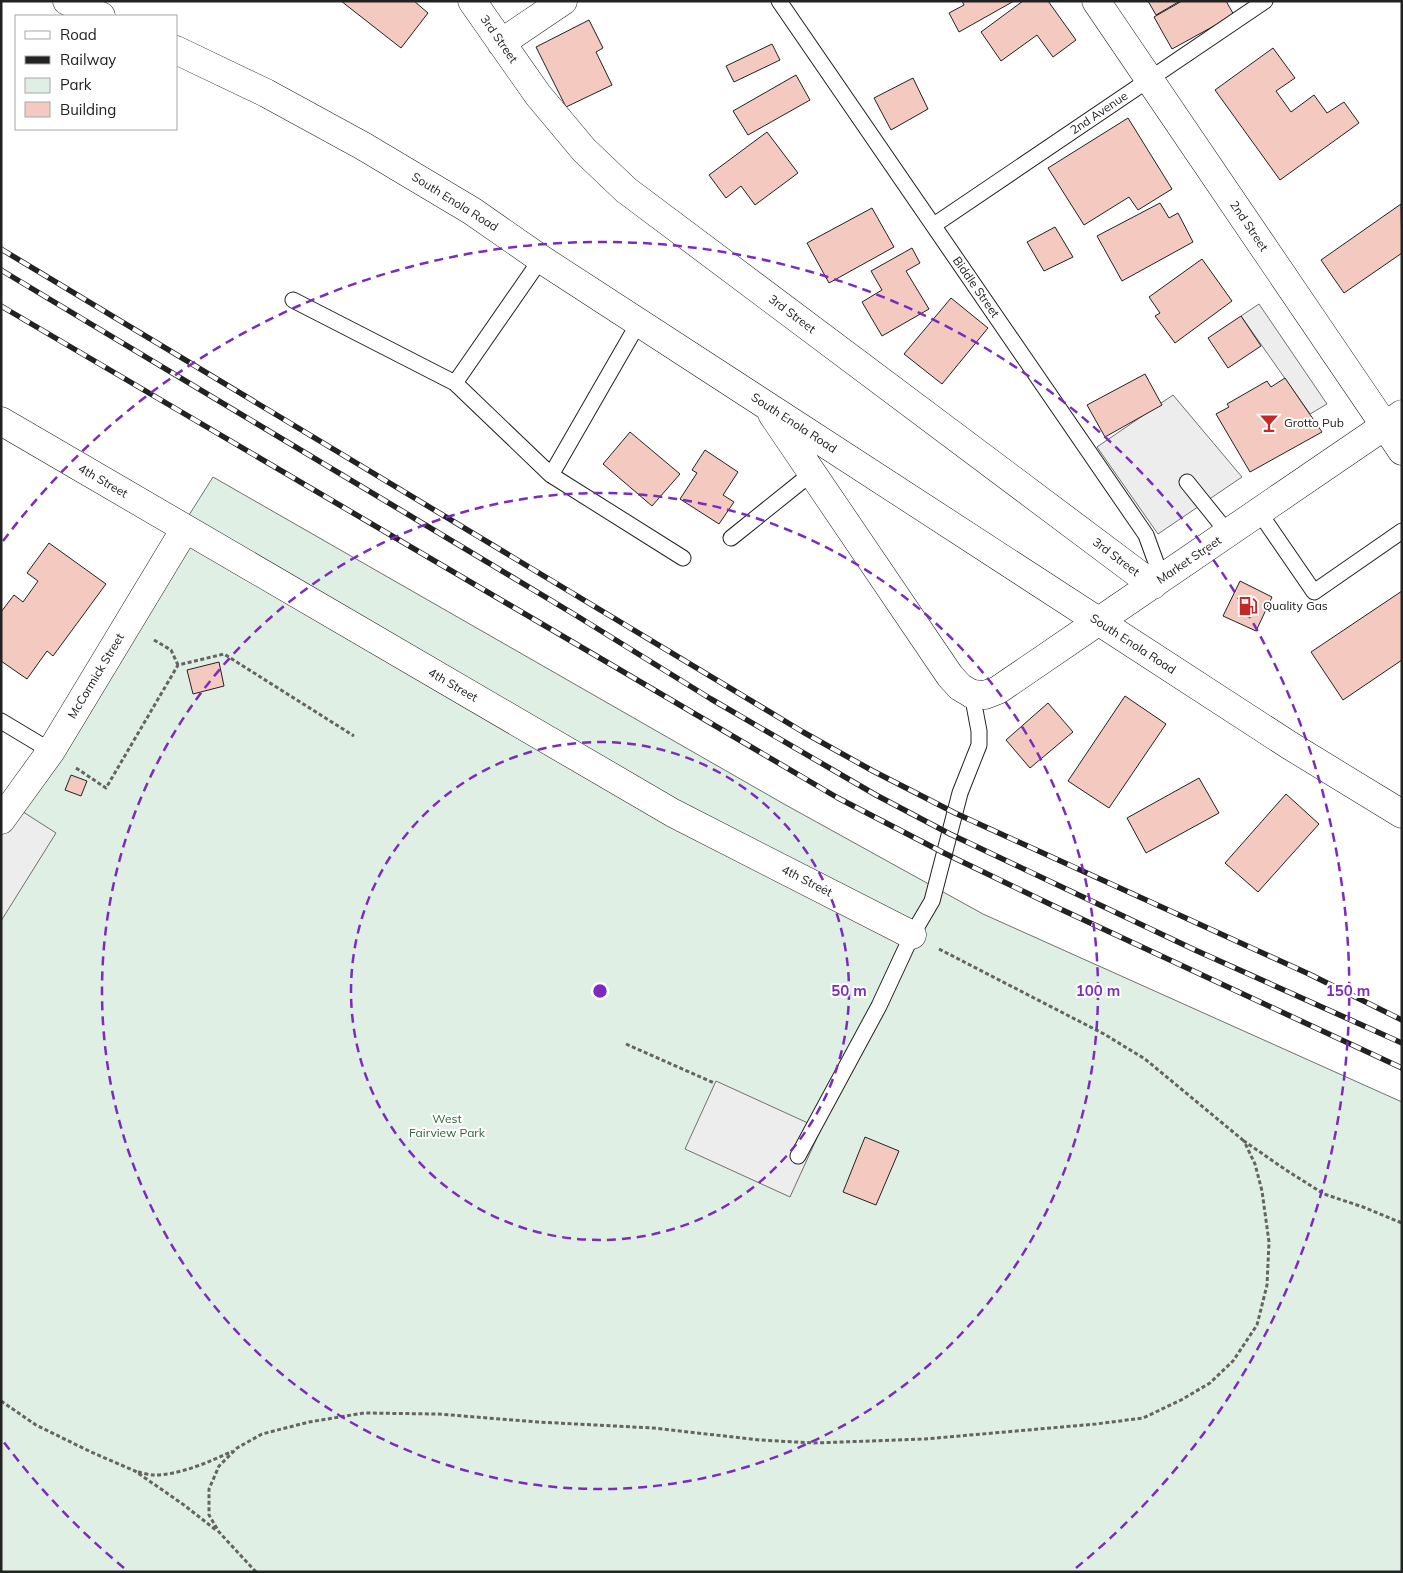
<svg xmlns="http://www.w3.org/2000/svg" width="1403" height="1573" viewBox="0 0 1403 1573" font-family="Mulish,sans-serif">
<style>
.green{fill:#e0efe3;stroke:#6f6f6f}
.parking{fill:#ededed;stroke:#6f6f6f}
.building{fill:#f3c9c0;stroke:#222}
.lines{fill:none;stroke-linecap:round;stroke-linejoin:round}
.service-casing{stroke:#222;stroke-width:17}
.minor-casing{stroke:#222;stroke-width:29}
.tertiary-casing{stroke:#222;stroke-width:29}
.primary-casing{stroke:#222;stroke-width:29}
.path{stroke:#646464;stroke-width:3;stroke-dasharray:4 2.5;stroke-linecap:butt}
.service{stroke:#fff;stroke-width:15}
.minor{stroke:#fff;stroke-width:28}
.tertiary{stroke:#fff;stroke-width:28}
.primary{stroke:#fff;stroke-width:28}
.rail-casing{stroke:#222;stroke-width:5.5}
.rail{stroke:#fff;stroke-width:4;stroke-dasharray:11;stroke-linecap:butt}
.ring{fill:none;stroke:#7b2cbf;stroke-width:2.5;stroke-dasharray:9 6}
.labels{text-anchor:middle;stroke-width:4;stroke-linejoin:round;paint-order:stroke}
.street-label{font-size:12px;fill:#222;stroke:#fff}
.poi-label{font-size:12px;fill:#222;stroke:#fff;text-anchor:start}
.park-label{font-size:12px;fill:#2f5e38;stroke:#fff}
.centre{fill:#7b2cbf;stroke:#fff;stroke-width:2.5}
.ring-label{font-size:15px;text-anchor:middle;font-weight:bold;fill:#7b2cbf;stroke:#fff;stroke-width:4;stroke-linejoin:round;paint-order:stroke}
</style>
<rect width="100%" height="100%" fill="#fff"/>
<path class="green" d="M213,477l571,327 199,110 419,188v470h-1401v-759z"/>
<path class="parking" d="M1259,304l68,100 -17,10 -69,-98z
M1173,395l69,82 -84,57 -61,-87z
M17,808l39,25 -55,88v-88z
M716,1081l105,48 -31,68 -105,-48z"/>
<path class="building" d="M341,1h73l14,12 -27,35z
M962,1h52l-55,31 -10,-19 15,-8z
M1023,1h25l28,39 -23,17 -16,-22 -36,26 -20,-29z
M1148,1h32l-24,14z
M1182,1h44l8,14 -62,34 -18,-32z
M589,20l14,28 -7,4 16,33 -46,22 -30,-60z
M772,44l8,16 -46,22 -8,-16z
M1273,48l22,30 -19,13 15,21 23,-17 13,18 17,-11 15,21 -79,57 -65,-90z
M796,75l14,25 -62,35 -15,-24z
M913,78l15,31 -37,21 -17,-32z
M1128,118l44,71 -34,21 -9,-13 -45,28 -36,-57z
M767,132l31,41 -43,32 -14,-19 -15,12 -17,-23z
M1160,203l9,15 9,-5 15,29 -71,39 -25,-45z
M1401,204l1,49 -58,40 -23,-33z
M872,208l22,39 -65,36 -22,-40z
M1055,227l18,30 -29,14 -17,-29z
M912,248l8,15 -14,8 23,38 -47,27 -20,-34 20,-12 -11,-19z
M1202,259l30,42 -57,42 -20,-27 5,-3 -11,-16z
M951,298l37,30 -46,56 -38,-30z
M1241,316l20,30 -33,22 -20,-30z
M1145,374l17,31 -57,32 -18,-32z
M1285,378l37,54 -72,40 -34,-58 13,-7 -2,-3 40,-23 4,6z
M630,432l50,42 -28,32 -49,-42z
M705,450l33,22 -15,23 11,7 -15,22 -39,-25 17,-26 -5,-3z
M49,543l57,41 -53,72 -6,-5 -20,28 -26,-18v-49l13,-17 9,7 15,-21 -11,-8z
M1240,581l32,16 -16,34 -33,-15z
M1402,591v69l-59,40 -32,-48z
M219,662l5,24 -31,8 -6,-24z
M1125,696l41,28 -57,84 -41,-27z
M1048,703l25,29 -43,36 -24,-28z
M71,775l16,6 -6,15 -16,-6z
M1199,778l20,35 -73,40 -19,-35z
M1286,794l33,30 -61,68 -33,-29z
M865,1137l34,14 -23,54 -33,-13z"/>
<g class="lines">
<g class="service-casing">
<path id="service" d="M779,1l367,534 16,44
M934,225l331,-224
M293,300l162,83 96,92
M639,322l-88,153 132,83
M455,383l86,-124
M1187,482l41,51
M1259,512l55,80 88,-61
M731,538l81,-65
M1,721l50,30
M798,1156l81,-150 33,-71 20,-34 28,-108 19,-48v-14l-7,-37"/>
</g>
<g class="minor-casing">
<path id="minor" d="M472,1l66,94 46,55 42,40 527,395
M1096,1l306,450
M501,43l62,-42
M1,421l672,392 239,122
M1099,621l303,-207
M1,820l50,-69 134,-222"/>
</g>
<g class="tertiary-casing">
<path id="tertiary" d="M972,694l13,1 13,-5 101,-69"/>
</g>
<g class="primary-casing">
<path id="primary" d="M67,1l34,15
M176,50l90,43 97,53 109,65 69,48 748,486 113,69
M772,414l178,262 10,11 12,7"/>
</g>
<path class="path" d="M154,640l17,10 7,15
M76,768l30,20 72,-123 46,-11 130,82
M939,949l165,85 41,25 99,82
M626,1044l88,39
M1,1401l35,24 55,27 44,19 49,34 32,25
M138,1472c5,1 11,3 16,3 22,1 59,-14 78,-24
M256,1572l-37,-40 -10,-17v-26l10,-23 18,-18 25,-14 47,-12 55,-9 74,1 100,8 115,6 107,12 54,3 111,-4 171,-15 47,-6 38,-18 29,-17 23,-22 24,-36 10,-40 2,-43 -7,-51 -7,-27 -11,-23 42,29 38,24 39,13 39,16"/>
<use href="#service" class="service"/>
<use href="#minor" class="minor"/>
<use href="#tertiary" class="tertiary"/>
<use href="#primary" class="primary"/>
<g class="rail-casing">
<path id="rail" d="M1,249l802,483 70,39 82,42 354,161 93,46
M1,270l576,346 134,83 165,96 74,39 245,116 207,93
M1,306l837,492 106,55 112,54 346,161"/>
</g>
<use href="#rail" class="rail"/>
</g>
<g class="ring">
<circle cx="600" cy="991" r="249"/>
<circle cx="600" cy="991" r="498"/>
<path d="M124 1568A748 748 0 0 1 3 1441M3 541A748 748 0 1 1 1076 1568"/>
</g>
<defs>
<g id="bar-bare" transform="scale(1.5)"><path d="M-6-5H6L.8 .8V4.5H3.5V6h-7V4.5H-.8V.8Z" fill="#c62828" stroke="#fff" stroke-width="2.5" paint-order="stroke"/></g>
<g id="fuel-bare" transform="scale(1.5)"><path d="M-5.5-6h7V0h2V4h1.3V-2.5L3-4.5l.8-.8L6-3V5H2.5V1h-1V6h-7ZM-4.2-4.7v3.2H.2V-4.7Z" fill="#c62828" stroke="#fff" stroke-width="2.5" paint-order="stroke"/></g>
</defs>
<g fill-rule="evenodd">
<use href="#bar-bare" x="1269" y="423"/>
<use href="#fuel-bare" x="1248" y="606"/>
</g>
<g class="labels">
<g class="street-label">
<text transform="translate(499 39) rotate(55)" y="4">3rd Street</text>
<text transform="translate(1099 113) rotate(-34)" y="4">2nd Avenue</text>
<text transform="translate(455 202) rotate(32)" y="4">South Enola Road</text>
<text transform="translate(1249 226) rotate(56)" y="4">2nd Street</text>
<text transform="translate(976 287) rotate(55)" y="4">Biddle Street</text>
<text transform="translate(792 314) rotate(37)" y="4">3rd Street</text>
<text transform="translate(794 423) rotate(33)" y="4">South Enola Road</text>
<text transform="translate(103 481) rotate(30)" y="4">4th Street</text>
<text transform="translate(1116 557) rotate(37)" y="4">3rd Street</text>
<text transform="translate(1189 560) rotate(-34)" y="4">Market Street</text>
<text transform="translate(1133 644) rotate(33)" y="4">South Enola Road</text>
<text transform="translate(96 676) rotate(-59)" y="4">McCormick Street</text>
<text transform="translate(453 685) rotate(30)" y="4">4th Street</text>
<text transform="translate(807 881) rotate(27)" y="4">4th Street</text>
</g>
<g class="poi-label">
<text x="1284" y="427">Grotto Pub</text>
<text x="1263" y="610">Quality Gas</text>
</g>
<g class="park-label">
<text x="447" y="1123">West<tspan x="447" dy="14">Fairview Park</tspan></text>
</g>
</g>
<circle cx="600" cy="991" r="8" class="centre"/>
<g class="ring-label">
<text x="849" y="996">50 m</text>
<text x="1098" y="996">100 m</text>
<text x="1348" y="996">150 m</text>
</g>
<rect width="1403" height="1573" fill="none" stroke="#222222" stroke-width="5"/>
<rect x="15" y="15" width="162" height="115" fill="#ffffff" stroke="#a7a7a7"/>
<rect x="25" y="31" width="25" height="8" fill="#ffffff" stroke="#a7a7a7"/>
<text x="60" y="40" font-size="15" fill="#222222">Road</text>
<rect x="25" y="56" width="25" height="8" fill="#222222" stroke="#a7a7a7"/>
<text x="60" y="65" font-size="15" fill="#222222">Railway</text>
<rect x="25" y="78" width="25" height="15" fill="#e0efe3" stroke="#a7a7a7"/>
<text x="60" y="90" font-size="15" fill="#222222">Park</text>
<rect x="25" y="102" width="25" height="15" fill="#f3c9c0" stroke="#a7a7a7"/>
<text x="60" y="115" font-size="15" fill="#222222">Building</text>
</svg>
